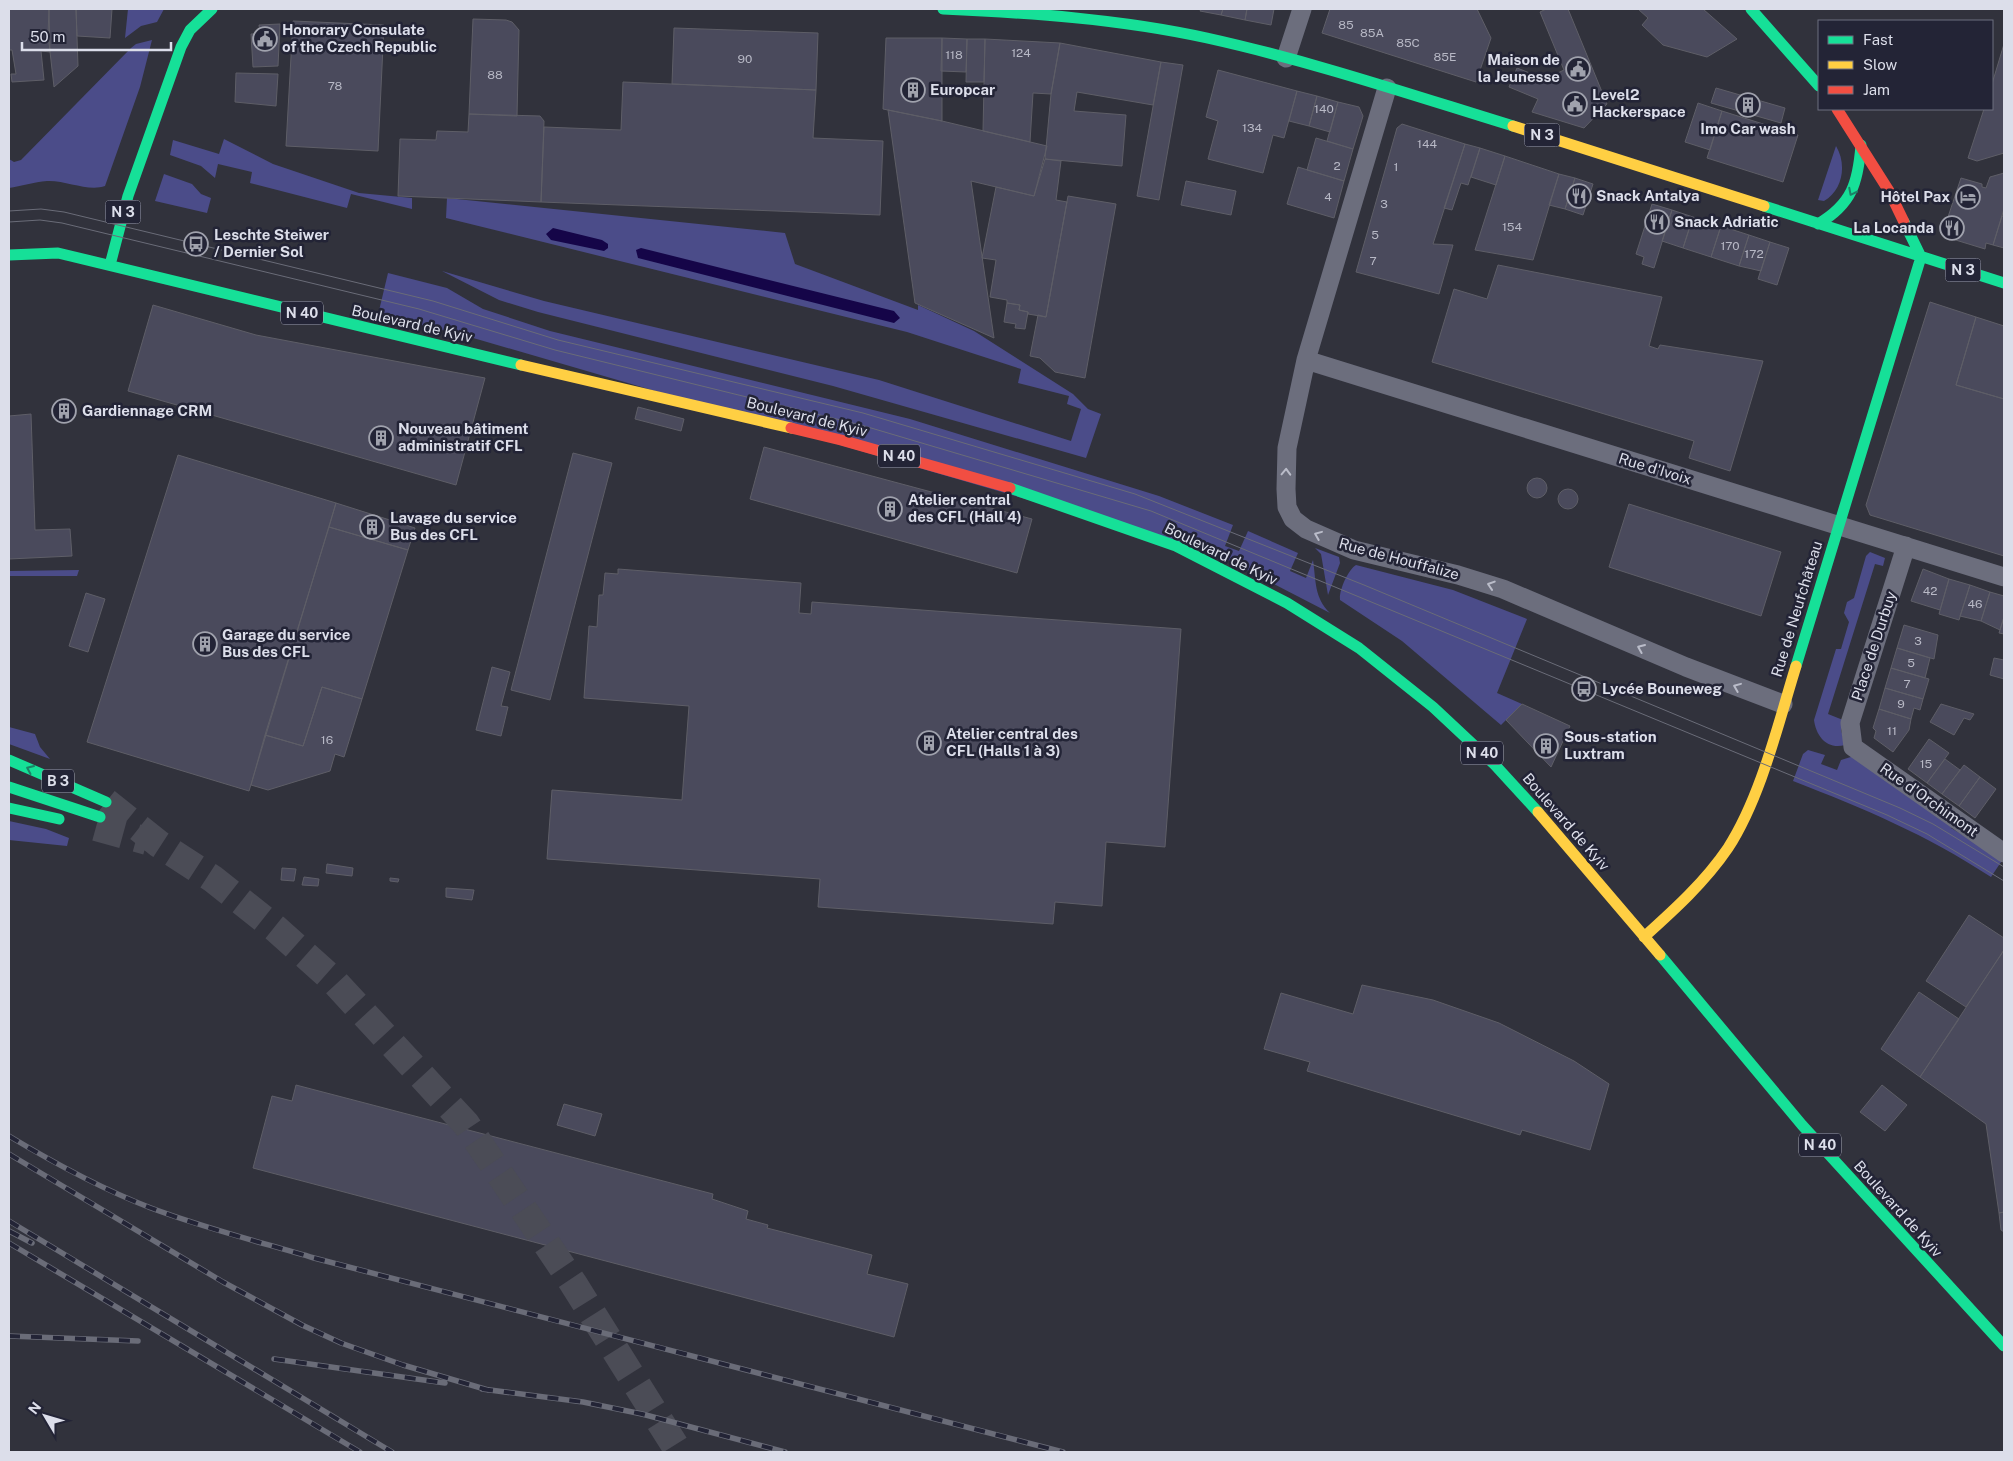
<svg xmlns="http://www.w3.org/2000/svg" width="2013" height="1461" viewBox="0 0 2013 1461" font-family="'Public Sans',sans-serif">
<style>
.green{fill:#4b4c89}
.water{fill:#150548}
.building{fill:#4a4a5c;stroke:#5e5e67}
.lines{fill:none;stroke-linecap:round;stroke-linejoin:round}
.highway-tunnel{stroke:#4b4c56;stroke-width:28;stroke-dasharray:28 14;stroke-linecap:butt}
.street{stroke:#6c6e7d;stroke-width:19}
.fast{stroke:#16e098;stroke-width:11}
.slow{stroke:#ffcf43;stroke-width:11}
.jam{stroke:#f24e42;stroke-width:11}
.tram{stroke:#6a6c78;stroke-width:1}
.rail-casing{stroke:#6a6c78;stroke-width:5.5}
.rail{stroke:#232436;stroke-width:4;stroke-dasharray:11;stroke-linecap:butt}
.oneway{stroke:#1c8267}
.oneway2{stroke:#babcc9}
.labels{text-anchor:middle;stroke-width:5;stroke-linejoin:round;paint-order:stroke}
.number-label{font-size:12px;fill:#b8b9c6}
.shield{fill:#232436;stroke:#a4a6b4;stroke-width:1}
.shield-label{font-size:14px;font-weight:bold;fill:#dcdeea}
.poi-label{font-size:15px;font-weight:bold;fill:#dcdeea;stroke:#232436;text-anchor:start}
.street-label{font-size:15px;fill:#dcdeea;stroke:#232436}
</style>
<rect width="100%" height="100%" fill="#31323c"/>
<path class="green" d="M128,9h36l-7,13 -16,4 -16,12z
M152,40l-12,47 -35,99c-17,6 -39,-6 -58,-5 -13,1 -26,5 -38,7v-29l5,3 7,-2 110,-112 5,-4z
M224,139l49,25 86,29 53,5v11l-61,-15 -4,14 -97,-25 2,-11 -34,-8 -3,14 -14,-12 -31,-11 3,-15 46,14z
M1836,146c11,18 7,44 -12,55l-6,-1z
M164,174l28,10 9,10 10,4 -4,15 -52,-12z
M447,198l338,35 10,31 123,46v-5l56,26 99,63 15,15 13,5 -15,44 -253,-72 -295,-74 -39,-12 -57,-29 102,30 335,79 192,61 10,-32 -14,-5 2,-8 -51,-13 3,-14 -114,-37 -461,-114z
M388,273l59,15 36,21 67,22 360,88 249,77 74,29 -8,21 14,5 9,-20 50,22 -8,18 16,7 7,-18c3,20 1,38 17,53l-112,-58 -755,-220 -85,-20z
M1315,548l24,9 1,6 -12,32 -7,-41z
M1870,552l15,6 -2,8 -8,-2 -47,150 15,6 -2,10 4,15c-18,5 -29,-9 -31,-25l22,-71h5l8,-27 -5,-9 3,-11 7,-4 12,-42z
M1356,565l97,25 74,29 -30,74 25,11 -21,21 -99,-84 -62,-41c-1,-10 8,-30 16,-35z
M79,570l-2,6h-68v-5z
M9,727l26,7 5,13 10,12 -41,-15z
M1808,750l17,5 -4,9 16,6 4,-10 13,-4 99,67 -2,5 52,31 -12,18c-66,-43 -126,-68 -198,-96l10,-27z
M9,821l37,8 23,9 -2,8 -58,-6z"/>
<path class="water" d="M553,228l49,12 6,4v4l-4,3 -53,-11 -5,-6z
M641,248l253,63 6,7 -6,5 -256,-65 -2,-8z"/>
<path class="building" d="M9,9h40l1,43 -9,-1 3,29 -32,2 -1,-8h5l-4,-24h-3z
M49,9h27l2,57 -24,21 -6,-53z
M76,9h36l-2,29 -33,-2z
M1201,9h22l-2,6 -21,-4z
M1223,9h24l-2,11 -24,-5z
M1247,9h27l-3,16 -26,-5z
M1330,9h147l14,29 -15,44 -154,-49z
M1546,9h22l39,95 -23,24 -52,-16 6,-13 -29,-12 8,-19 28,11 19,-9 -24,-58z
M1638,9h65l34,30 -30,18 -44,-12 -21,-20 6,-7z
M473,19l33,1 6,2 7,8 -2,86 -48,-2z
M293,21l91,4 -6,126 -92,-5z
M280,24l-2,42 -25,1 -2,-33h9l-1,-9z
M674,28l144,5 -2,57 -144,-6z
M886,38h56v83l-59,-12z
M942,38l25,1 -1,33 -25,-1z
M967,39h18l-1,43h-18z
M985,39l75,4 -9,51 -18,-1 -3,49 -47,-11z
M1060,43l101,19 -8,43 -76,-13 -3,19 52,4 -4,51 -77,-7 6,-65z
M2004,44v109l-27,8 -9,-3 16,-49h8v-25z
M1161,62l22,3 -24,135 -22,-4z
M1218,70l79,21 -13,47 -11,-3 -10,38 -55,-14 10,-38 -12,-4z
M236,73l42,1 -2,32 -41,-4z
M623,82l193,8 -3,48 70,3 -3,74 -339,-13 3,-75 77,3z
M1716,88l69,20 -4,15 -70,-20z
M1297,91l20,5 -8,30 -20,-5z
M1317,96l21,6 -8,30 -21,-6z
M1338,102l21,5 4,9 -10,33 -26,-8z
M1698,103l24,8 -12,39 -25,-8z
M888,110l54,11 105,25 -13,50 -63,-15 23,157 -79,-35z
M1722,111l76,24 -15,47 -76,-24z
M469,114l71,2 4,5 -3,81 -143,-6 2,-57 36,1 1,-9 31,1z
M1402,124l63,20 -32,100 20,1 -14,49 -83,-22 41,-144z
M1316,138l37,11 -9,32 -37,-11z
M1465,144l15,4 -12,37 -7,-2 -9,27 -8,-2z
M1480,148l25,8 -9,29 -25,-8z
M1505,156l54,18 -26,86 -58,-10z
M1045,159l16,2 -5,39 11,2 -21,115 -18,-3v-2l-9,-2 1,-5 -13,-2v-3l-17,-3 6,-37 -14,-2 14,-71 38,9z
M1298,167l46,14 -10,37 -47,-14z
M2004,173v36l-11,36 -7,-2 -1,6 -36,-11 -5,-9 17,-51 21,6v3l4,1 4,-11z
M1559,174l16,4 -10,31 -16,-4z
M1575,178l18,6 -10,31 -18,-6z
M1186,181l50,10 -5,24 -50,-10z
M1068,196l48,8 -31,174 -30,-6 -15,-14 -10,-2 8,-41 8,2z
M1652,204l20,6 -18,58 -12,-4 2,-7 -8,-3z
M1672,210l21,7 -10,31 -21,-7z
M2002,216h2v32l-11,-3z
M1693,217l28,9 -10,31 -28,-9z
M1721,226l28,9 -10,31 -28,-9z
M1749,235l21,7 -9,29 -22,-5z
M1770,242l19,6 -12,37 -19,-6z
M1498,265l164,32 -13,49 9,3 2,-4 103,16 -33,110 -41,-13 5,-17 -262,-79 22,-73 33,10z
M1930,302l46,15 -20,68 48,14v157l-134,-41 -4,-10z
M1007,303l13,2 -1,5 9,2 -3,17 -10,-1 1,-4 -12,-2z
M153,305l103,30 229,43 -29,107 -328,-94z
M1976,317l28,9v73l-48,-14z
M60,405l11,4 -2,7 -12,-3z
M638,407l46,12 -3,12 -46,-12z
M31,414l4,116 35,-1 2,27 -63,3v-143z
M764,447l268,72 -15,54 -267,-74z
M573,453l39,10 -62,237 -39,-10z
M178,455l158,48 -87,288 -162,-49z
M1527 488a10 10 0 1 1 20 0a10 10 0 1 1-20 0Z
M1558 499a10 10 0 1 1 20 0a10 10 0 1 1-20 0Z
M336,503l79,25 -7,22 -79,-23z
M1629,504l152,48 -20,64 -152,-49z
M329,527l79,23 -46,149 -40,-12 -19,59 -38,-11z
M618,569l183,14 -2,30 12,1 1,-12 369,27 -16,218 -59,-5 -4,64 -47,-4 -2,22 -235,-17 2,-28 -273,-20 5,-69 130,10 7,-94 -105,-8 5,-72 8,1 2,-32h4l2,-22 13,1z
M1923,569l26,10 -9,31 -29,-9z
M1949,579l21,6 -11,35 -20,-6z
M1970,585l20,7 -9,29 -21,-5z
M1990,592l14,4v21l-4,13 -19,-9z
M86,593l19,6 -17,53 -19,-6z
M2004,617v17l-5,-1z
M1904,625l34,10 -4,24 -37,-11z
M1897,648l33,10 -5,20 -34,-10z
M1994,658l10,2v19l-14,-4z
M492,667l18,5 -9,34 7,1 -7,29 -25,-6z
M1891,668l38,11 -6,20 -38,-11z
M322,687l40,12 -18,58 -9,-3 -5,17 -62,19 -17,-5 14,-50 38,11z
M1885,688l38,11 -3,11 -6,-2 -3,11 -32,-10z
M1522,704l48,22 -19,41 -45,-47z
M1941,704l33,10 -4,6 -6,-2 -10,17 -24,-13z
M1879,709l32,10 -2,11 -16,22 -19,-14 2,-7 -3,-3z
M1929,739l20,14 -22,30 -19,-14z
M1945,759l15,11 -18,24 -15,-11z
M1964,765l16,12 -21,29 -17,-12z
M1980,777l16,12 -21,29 -16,-12z
M327,864l26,4 -1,8 -26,-3z
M282,868l14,1 -2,12 -13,-1z
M304,877l15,2 -1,7 -16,-1z
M390,878l9,1 -1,3 -8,-1z
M446,888l28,2 -2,10 -26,-3z
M1969,915l35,23v12l-38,57 -40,-26z
M2004,950v262l-5,1 -13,-89 -66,-47z
M1362,985l71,15 66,23 75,38 35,23 -19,66 -68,-20 -2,5 -213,-64 3,-9 -46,-13 17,-56 72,21z
M1919,992l40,27 -39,58 -39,-28z
M296,1085l417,109 -1,5 36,12 -2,8 22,6 -1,3 105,27 -5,19 41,10 -14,53 -641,-169 19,-72 20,5z
M1882,1085l25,20 -22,26 -25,-19z
M564,1104l38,10 -7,22 -38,-11z
M2004,1212v20l-3,-2 -2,-17z"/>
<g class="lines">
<path class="highway-tunnel" d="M106,802l53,42 54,35 62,49 56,50 135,146 107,159 106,169
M96,827l51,14"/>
<path class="street" d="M1286,58l16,-49
M1387,88l-81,272 -19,88 -1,41 1,18 6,12 13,10 48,21 104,25 45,14 183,78 97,37
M1306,360l698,217
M1906,546l-56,177 3,24 151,106"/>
<path class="fast" d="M943,9c88,4 177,10 264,29 104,23 205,57 306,88
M1751,9l68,77
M1764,206l240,77
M1818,224c34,-20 40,-41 43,-79
M9,255l49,-2 463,112
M110,265l18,-69 53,-149 9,-17 22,-21
M1010,488l166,58 111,57 72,45 74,59 62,58 43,47
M1796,666l125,-409 -17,-35
M9,760l97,42
M9,787l91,30
M9,808l50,11
M1660,955l142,170 202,221"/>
<path class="slow" d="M1513,126l251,80
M521,365l270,63
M1538,812l122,143
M1644,937c30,-27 61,-55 84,-89 33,-51 50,-124 68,-182"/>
<path class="jam" d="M1837,109l52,82 15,31
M791,428l50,12 169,48"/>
<path class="tram" d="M9,211l32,-2 23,3 369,89 125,39 305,73 272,81 229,91 536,223 33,16 71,43
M9,222l31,-2 22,3 357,86 136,41 306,75 290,86 736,304 40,19 77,47"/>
<g class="rail-casing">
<path id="rail" d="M9,1136c45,27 93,53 142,72 53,20 109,34 163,50l749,194
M9,1154l214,128 79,43 39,18 62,22 85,25
M9,1221l383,231
M9,1231l23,12
M9,1243l351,209
M9,1336l129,5
M274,1359l171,24
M482,1389l101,13 59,12 143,38"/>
</g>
<use href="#rail" class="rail"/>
</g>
<defs><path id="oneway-chevron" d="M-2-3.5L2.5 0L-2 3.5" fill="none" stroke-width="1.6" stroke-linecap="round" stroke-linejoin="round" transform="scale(1.25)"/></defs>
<g class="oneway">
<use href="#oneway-chevron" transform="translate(1852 192) rotate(117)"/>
<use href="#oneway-chevron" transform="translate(30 769) rotate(-156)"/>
</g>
<g class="oneway2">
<use href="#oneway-chevron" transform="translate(1286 472) rotate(-88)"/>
<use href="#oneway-chevron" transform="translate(1318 535) rotate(-158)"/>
<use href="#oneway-chevron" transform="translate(1491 585) rotate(-162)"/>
<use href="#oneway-chevron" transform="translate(1641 648) rotate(-157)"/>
<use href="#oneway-chevron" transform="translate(1737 687) rotate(-158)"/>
</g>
<defs>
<g id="civic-ring" transform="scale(1.25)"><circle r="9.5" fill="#232436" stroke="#a0a2ad" stroke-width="1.5"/><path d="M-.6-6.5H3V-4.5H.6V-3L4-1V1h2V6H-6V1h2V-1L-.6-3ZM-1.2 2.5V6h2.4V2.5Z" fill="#a0a2ad"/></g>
<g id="building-ring" transform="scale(1.25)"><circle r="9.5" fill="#232436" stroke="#a0a2ad" stroke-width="1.5"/><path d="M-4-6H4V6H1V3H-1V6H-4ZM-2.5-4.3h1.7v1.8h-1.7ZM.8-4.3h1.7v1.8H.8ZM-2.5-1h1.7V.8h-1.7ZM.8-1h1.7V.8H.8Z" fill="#a0a2ad"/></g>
<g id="restaurant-ring" transform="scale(1.25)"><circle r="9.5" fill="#232436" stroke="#a0a2ad" stroke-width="1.5"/><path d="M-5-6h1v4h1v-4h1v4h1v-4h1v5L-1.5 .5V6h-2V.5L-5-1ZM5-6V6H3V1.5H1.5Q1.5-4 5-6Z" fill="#a0a2ad"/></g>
<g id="hotel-ring" transform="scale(1.25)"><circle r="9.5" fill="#232436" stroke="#a0a2ad" stroke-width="1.5"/><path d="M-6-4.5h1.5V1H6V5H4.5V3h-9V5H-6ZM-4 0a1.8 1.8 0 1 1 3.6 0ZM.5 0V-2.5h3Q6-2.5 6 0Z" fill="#a0a2ad"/></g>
<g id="bus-ring" transform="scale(1.25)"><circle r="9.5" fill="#232436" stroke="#a0a2ad" stroke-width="1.5"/><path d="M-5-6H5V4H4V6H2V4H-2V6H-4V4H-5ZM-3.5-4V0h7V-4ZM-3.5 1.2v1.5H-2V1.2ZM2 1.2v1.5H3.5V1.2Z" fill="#a0a2ad"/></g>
</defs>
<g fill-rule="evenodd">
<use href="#civic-ring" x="265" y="39"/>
<use href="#civic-ring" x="1578" y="69"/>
<use href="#building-ring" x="913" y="90"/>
<use href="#civic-ring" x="1575" y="104"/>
<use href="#building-ring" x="1748" y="105"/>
<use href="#restaurant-ring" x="1579" y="196"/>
<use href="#hotel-ring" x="1968" y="197"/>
<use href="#restaurant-ring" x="1657" y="222"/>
<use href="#restaurant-ring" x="1952" y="228"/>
<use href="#bus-ring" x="196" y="244"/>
<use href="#building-ring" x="64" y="411"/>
<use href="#building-ring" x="381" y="438"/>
<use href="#building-ring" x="890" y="509"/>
<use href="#building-ring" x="372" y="527"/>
<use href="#building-ring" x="205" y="644"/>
<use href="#bus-ring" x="1584" y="689"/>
<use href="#building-ring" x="929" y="743"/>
<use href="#building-ring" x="1546" y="746"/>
</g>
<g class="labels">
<g class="number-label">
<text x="1346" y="29">85</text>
<text x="1372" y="37">85A</text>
<text x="1408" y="47">85C</text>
<text x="1021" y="57">124</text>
<text x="954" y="59">118</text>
<text x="1445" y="61">85E</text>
<text x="745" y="63">90</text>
<text x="495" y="79">88</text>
<text x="335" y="90">78</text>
<text x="1324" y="113">140</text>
<text x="1252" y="132">134</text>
<text x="1427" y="148">144</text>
<text x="1337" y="170">2</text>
<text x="1396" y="171">1</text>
<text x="1328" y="201">4</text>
<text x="1384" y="208">3</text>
<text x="1512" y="231">154</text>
<text x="1375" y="239">5</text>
<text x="1730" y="250">170</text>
<text x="1754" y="258">172</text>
<text x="1373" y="265">7</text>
<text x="1930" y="595">42</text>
<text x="1975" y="608">46</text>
<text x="1918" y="645">3</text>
<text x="1911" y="667">5</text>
<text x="1907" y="688">7</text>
<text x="1901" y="708">9</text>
<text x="1892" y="735">11</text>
<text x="327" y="744">16</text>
<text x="1926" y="768">15</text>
</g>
<g class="shield">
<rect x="1524.5" y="123.5" width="35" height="23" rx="4"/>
<rect x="105.5" y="200.5" width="35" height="23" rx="4"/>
<rect x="1945.5" y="258.5" width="35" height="23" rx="4"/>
<rect x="281" y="301.5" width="42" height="23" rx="4"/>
<rect x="878" y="444.5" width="42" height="23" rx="4"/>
<rect x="1461" y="741.5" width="42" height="23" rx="4"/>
<rect x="42" y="769.5" width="32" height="23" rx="4"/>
<rect x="1799" y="1133.5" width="42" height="23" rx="4"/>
</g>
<g class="shield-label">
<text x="1542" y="140">N 3</text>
<text x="123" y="217">N 3</text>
<text x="1963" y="275">N 3</text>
<text x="302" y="318">N 40</text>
<text x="899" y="461">N 40</text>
<text x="1482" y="758">N 40</text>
<text x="58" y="786">B 3</text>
<text x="1820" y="1150">N 40</text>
</g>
<g class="poi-label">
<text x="282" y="35">Honorary Consulate<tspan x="282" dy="17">of the Czech Republic</tspan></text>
<text x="1560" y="65" text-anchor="end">Maison de<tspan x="1560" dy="17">la Jeunesse</tspan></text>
<text x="930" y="95">Europcar</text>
<text x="1592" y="100">Level2<tspan x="1592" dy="17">Hackerspace</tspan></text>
<text x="1748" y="134" text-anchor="middle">Imo Car wash</text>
<text x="1596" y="201">Snack Antalya</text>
<text x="1950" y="202" text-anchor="end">Hôtel Pax</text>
<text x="1674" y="227">Snack Adriatic</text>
<text x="1934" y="233" text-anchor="end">La Locanda</text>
<text x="214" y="240">Leschte Steiwer<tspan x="214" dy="17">/ Dernier Sol</tspan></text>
<text x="82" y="416">Gardiennage CRM</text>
<text x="398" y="434">Nouveau bâtiment<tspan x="398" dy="17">administratif CFL</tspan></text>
<text x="908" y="505">Atelier central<tspan x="908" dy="17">des CFL (Hall 4)</tspan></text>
<text x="390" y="523">Lavage du service<tspan x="390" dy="17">Bus des CFL</tspan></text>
<text x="222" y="640">Garage du service<tspan x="222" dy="17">Bus des CFL</tspan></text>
<text x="1602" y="694">Lycée Bouneweg</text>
<text x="946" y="739">Atelier central des<tspan x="946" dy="17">CFL (Halls 1 à 3)</tspan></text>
<text x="1564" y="742">Sous-station<tspan x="1564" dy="17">Luxtram</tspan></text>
</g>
<g class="street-label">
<text transform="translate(412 324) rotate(13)" y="5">Boulevard de Kyiv</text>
<text transform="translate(807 417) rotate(14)" y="5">Boulevard de Kyiv</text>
<text transform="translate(1655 469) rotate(17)" y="5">Rue d'Ivoix</text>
<text transform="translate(1221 554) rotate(26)" y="5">Boulevard de Kyiv</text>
<text transform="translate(1399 559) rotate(15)" y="5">Rue de Houffalize</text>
<text transform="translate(1797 609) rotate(-73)" y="5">Rue de Neufchâteau</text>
<text transform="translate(1874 646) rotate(-72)" y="5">Place de Durbuy</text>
<text transform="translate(1929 800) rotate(35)" y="5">Rue d'Orchimont</text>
<text transform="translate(1566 822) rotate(49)" y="5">Boulevard de Kyiv</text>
<text transform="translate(1898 1209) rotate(48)" y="5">Boulevard de Kyiv</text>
</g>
</g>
<rect width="2013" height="1461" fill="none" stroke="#dcdeea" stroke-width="20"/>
<rect x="1818" y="20" width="175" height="90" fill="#232436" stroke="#6d6e7e"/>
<rect x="1828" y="36" width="25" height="8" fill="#16e098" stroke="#6d6e7e"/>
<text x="1863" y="45" font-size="15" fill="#dcdeea">Fast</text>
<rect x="1828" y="61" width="25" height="8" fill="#ffcf43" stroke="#6d6e7e"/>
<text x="1863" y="70" font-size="15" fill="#dcdeea">Slow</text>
<rect x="1828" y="86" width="25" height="8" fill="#f24e42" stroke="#6d6e7e"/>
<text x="1863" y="95" font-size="15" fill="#dcdeea">Jam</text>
<g transform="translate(45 1416) rotate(308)" stroke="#232436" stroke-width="4" paint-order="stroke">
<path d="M0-4L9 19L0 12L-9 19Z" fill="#dcdeea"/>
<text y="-8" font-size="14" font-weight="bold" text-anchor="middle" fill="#dcdeea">N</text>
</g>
<path d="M22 42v8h149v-8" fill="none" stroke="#dcdeea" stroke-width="2.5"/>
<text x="30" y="42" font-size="15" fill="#dcdeea" stroke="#232436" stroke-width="4" paint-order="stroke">50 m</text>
</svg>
